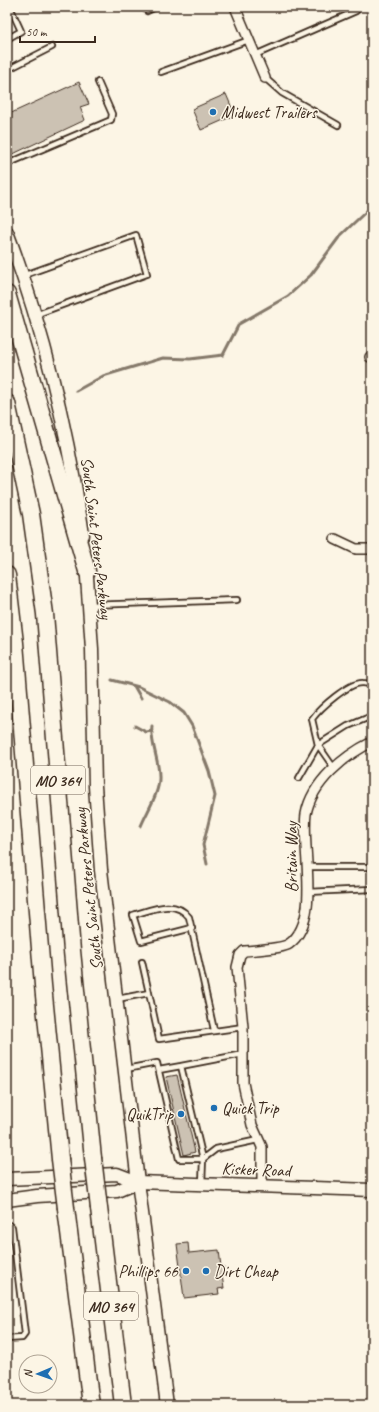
<svg xmlns="http://www.w3.org/2000/svg" width="379" height="1412" viewBox="0 0 379 1412" font-family="Caveat,sans-serif">
<style>
.lines{fill:none;stroke-linecap:round;stroke-linejoin:round}
.stream{stroke:#85796b;stroke-width:3}
.building{fill:#ccc2b3;stroke:#3b2a1e}
.service-casing{stroke:#3b2a1e;stroke-width:8}
.minor-casing{stroke:#3b2a1e;stroke-width:12}
.secondary-casing{stroke:#3b2a1e;stroke-width:15}
.motorway-casing{stroke:#3b2a1e;stroke-width:19}
.service{stroke:#fcf5e5;stroke-width:4.5}
.minor{stroke:#fcf5e5;stroke-width:9}
.secondary{stroke:#fcf5e5;stroke-width:12}
.motorway{stroke:#fcf5e5;stroke-width:16}
.motorway-bridge-casing{stroke:#3b2a1e;stroke-width:19;stroke-linecap:butt}
.motorway-bridge{stroke:#fcf5e5;stroke-width:16}
.poi-dot{fill:#1f6fb2;stroke:#fcf5e5;stroke-width:1.5}
.labels{text-anchor:middle;stroke-width:3;stroke-linejoin:round;paint-order:stroke}
.shield{fill:#fcf5e5;stroke:#75675a;stroke-width:1}
.shield-label{font-size:16px;font-weight:bold;fill:#3b2a1e}
.poi-label{font-size:17px;fill:#3b2a1e;stroke:#fcf5e5;text-anchor:start}
.street-label{font-size:17px;fill:#3b2a1e;stroke:#fcf5e5}
</style>
<rect width="100%" height="100%" fill="#fcf5e5"/>
<filter id="ink" filterUnits="userSpaceOnUse"><feTurbulence type="fractalNoise" baseFrequency=".025" numOctaves="2"/><feDisplacementMap in="SourceGraphic" scale="8" xChannelSelector="R" yChannelSelector="G"/><feConvolveMatrix kernelMatrix="1 2 1 2 8 2 1 2 1" color-interpolation-filters="sRGB"/></filter>
<g filter="url(#ink)">
<g class="lines">
<path class="stream" d="M372,137v32
M76,391l27,-15 60,-18 27,1 33,-4 16,-31 49,-28 23,-21 29,-39 32,-30
M112,680l27,7 31,15 14,11 8,13 17,45 6,25 -12,49 4,19
M134,686l7,12
M135,726l11,6 6,-1
M141,826c6,-15 19,-33 18,-50 0,-17 -9,-33 -7,-50"/>
</g>
<path class="building" d="M79,82l10,22 -9,3 5,13 -72,34 -6,-12v-27z
M226,94l9,21 -34,15 -9,-21z
M177,1075l18,77 -11,3 -18,-78z
M188,1243l1,10 30,-3 2,17h3l1,8 -3,1 2,12 -6,1 1,5 -35,4 -7,-54z"/>
<g class="lines">
<g class="service-casing">
<path id="service" d="M147,11l9,-4
M7,39l14,-8 -11,-24
M255,55l101,-44 -2,-4
M7,70l45,-23
M161,72l88,-32
M265,78l17,15 56,32
M7,164l104,-44 1,-6 -14,-32
M22,276l114,-41 11,39 -112,41
M90,605l147,-5
M334,768l-16,-23 -6,-26c8,-11 37,-37 51,-36 3,0 6,1 9,2
M299,778l19,-33 30,-19 24,-10
M307,867h65
M308,892l64,-3
M192,928l-51,13 -8,-26c18,-5 42,-17 56,2l25,113
M142,962l7,31
M117,999l32,-6 10,46 84,-12
M181,1066l62,-12
M126,1069l31,-6 22,96h24l13,-10 42,-9
M159,1070l22,-4 22,93 -1,25
M7,1224l5,3 13,107 -3,4 -15,1"/>
</g>
<g class="minor-casing">
<path id="minor" d="M235,7l30,71
M370,357h2
M335,539l21,10h16
M262,1185v-38l-10,-22 -9,-42v-56l-6,-60 3,-12 4,-4c10,-1 38,-2 45,-7 33,-24 12,-95 17,-130 6,-32 38,-58 66,-72"/>
</g>
<g class="secondary-casing">
<path id="secondary" d="M7,232c37,98 61,200 76,303
M86,563l6,86 3,137 6,84 37,312 29,223
M7,1179l110,-5 21,8 234,8
M7,1200l30,-4 80,-5 21,-9"/>
</g>
<g class="motorway-casing">
<path id="motorway" d="M7,294l80,277
M7,403l24,111 14,100 27,337 21,207
M7,575l8,68 28,342 17,174
M66,1208l25,197
M99,1208l24,197"/>
</g>
<use href="#service" class="service"/>
<use href="#minor" class="minor"/>
<use href="#secondary" class="secondary"/>
<use href="#motorway" class="motorway"/>
<g class="motorway-bridge-casing">
<path id="motorway-bridge" d="M93,1158l6,50
M60,1159l6,49"/>
</g>
<use href="#motorway-bridge" class="motorway-bridge"/>
</g>
</g>
<g class="poi-dot">
<circle cx="213" cy="112" r="4"/>
<circle cx="214" cy="1108" r="4"/>
<circle cx="181" cy="1114" r="4"/>
<circle cx="186" cy="1271" r="4"/>
<circle cx="206" cy="1271" r="4"/>
</g>
<g class="labels">
<g class="shield">
<rect x="31" y="766" width="54" height="28" rx="3"/>
<rect x="84" y="1292" width="54" height="28" rx="3"/>
</g>
<g class="shield-label">
<text x="58" y="786">MO 364</text>
<text x="111" y="1312">MO 364</text>
</g>
<g class="poi-label">
<text x="221" y="118">Midwest Trailers</text>
<text x="222" y="1114">Quick Trip</text>
<text x="173" y="1120" text-anchor="end">QuikTrip</text>
<text x="178" y="1277" text-anchor="end">Phillips 66</text>
<text x="214" y="1277">Dirt Cheap</text>
</g>
<g class="street-label">
<text transform="translate(97 538) rotate(83)" y="6">South Saint Peters Parkway</text>
<text transform="translate(291 857) rotate(-90)" y="6">Britain Way</text>
<text transform="translate(88 889) rotate(-96)" y="6">South Saint Peters Parkway</text>
<text transform="translate(256 1169) rotate(2)" y="6">Kisker Road</text>
</g>
</g>
<rect width="379" height="1412" fill="none" stroke="#fcf5e5" stroke-width="24"/>
<rect x="12" y="12" width="355" height="1388" fill="none" stroke="#3b2a1e" stroke-width="1.5" filter="url(#ink)"/>
<g transform="translate(38 1374) rotate(268)"><circle r="19" fill="#fcf5e5" stroke="#afa495"/>
<path d="M0-3L7 15L0 10L-7 15Z" fill="#1f6fb2"/>
<text y="-6" font-size="11" font-weight="bold" text-anchor="middle" fill="#3b2a1e">N</text>
</g>
<path d="M20 36v6h75v-6" fill="none" stroke="#3b2a1e" stroke-width="2"/>
<text x="26" y="36" font-size="12" fill="#3b2a1e" stroke="#fcf5e5" stroke-width="3" paint-order="stroke">50 m</text>
</svg>
